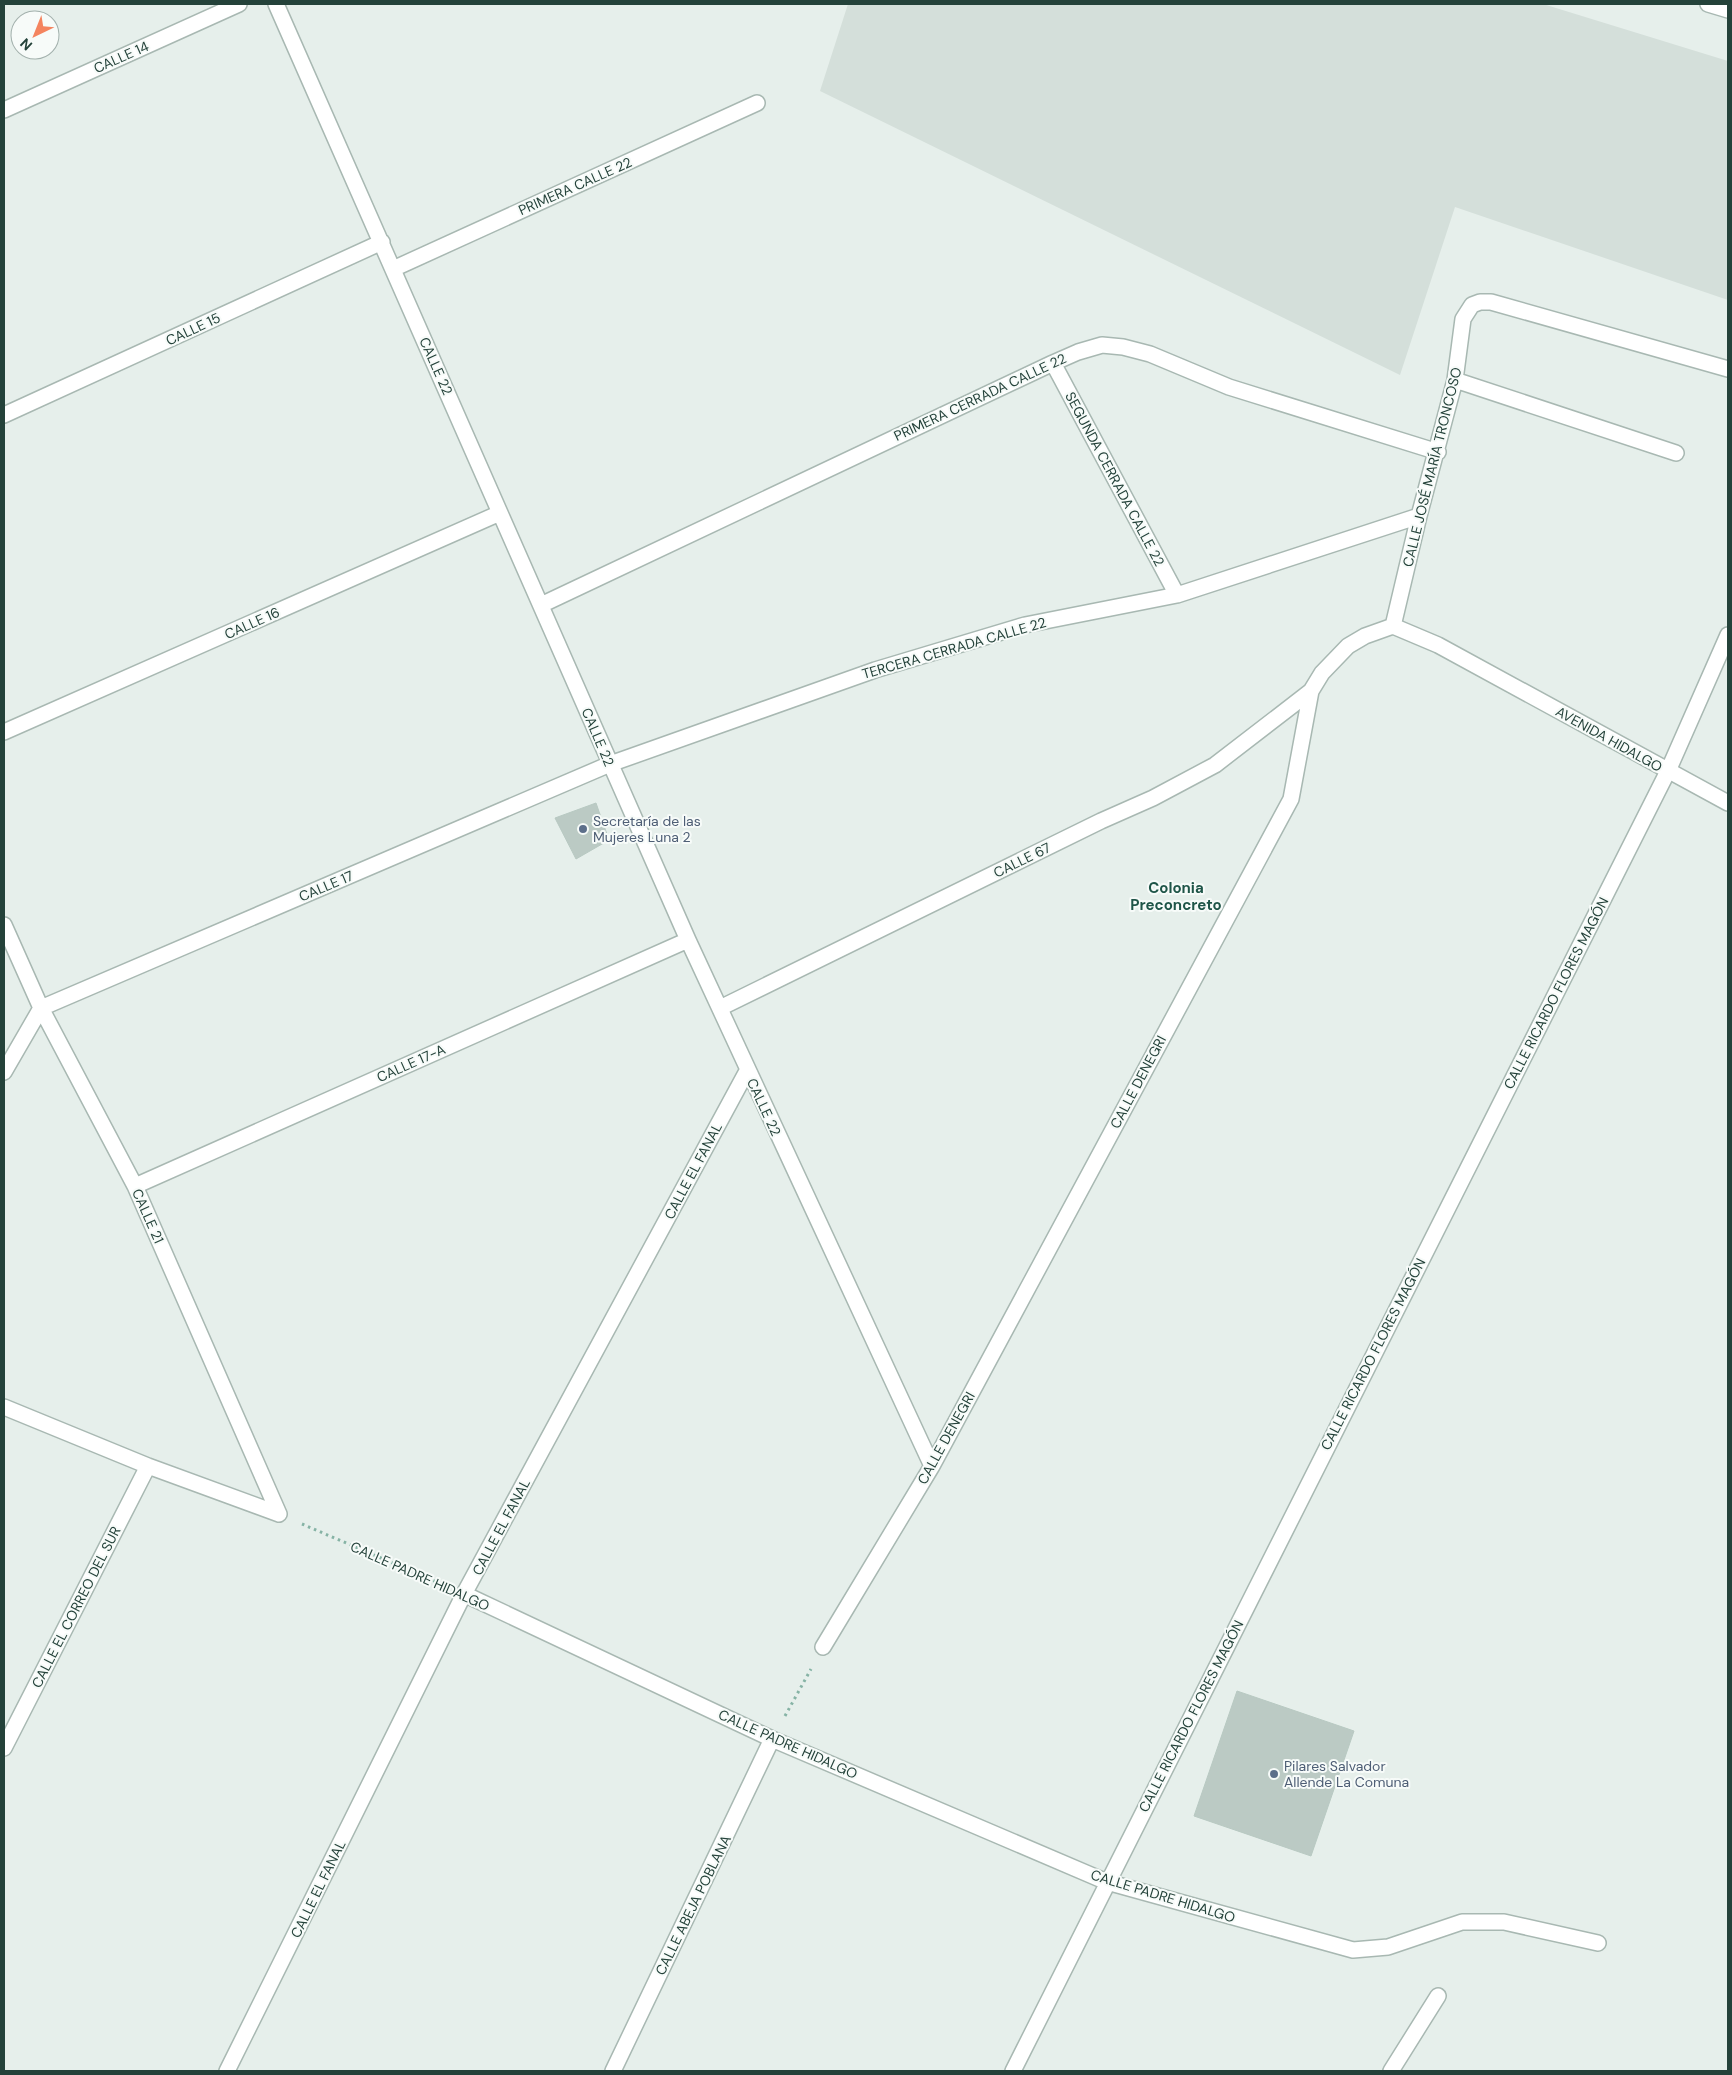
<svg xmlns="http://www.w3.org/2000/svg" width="1732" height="2075" viewBox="0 0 1732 2075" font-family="'DM Sans',sans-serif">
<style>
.built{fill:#d4dfda}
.building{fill:#bbcac4;stroke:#b8c9c2}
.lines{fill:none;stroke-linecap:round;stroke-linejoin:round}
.minor-casing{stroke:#a8b8b2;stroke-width:18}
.path{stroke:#86b3a5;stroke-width:3;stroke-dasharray:2.5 4;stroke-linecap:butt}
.minor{stroke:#fff;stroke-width:15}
.service-dot{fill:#5c6f8a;stroke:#f7fbf9;stroke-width:2}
.labels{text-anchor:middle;stroke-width:4;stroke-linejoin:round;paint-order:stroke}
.street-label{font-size:14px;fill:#24423a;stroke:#f7fbf9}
.service-label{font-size:14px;fill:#4e5e75;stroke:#f7fbf9;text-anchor:start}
.neighbourhood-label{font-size:15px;font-weight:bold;fill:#1f5548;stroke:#f7fbf9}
</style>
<rect width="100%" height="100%" fill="#e6efeb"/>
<path class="built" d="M848,4h695l185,57v239l-273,-93 -55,168 -580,-284z"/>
<path class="building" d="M596,803l13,37 -33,19 -21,-41z
M1237,1691l117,40 -43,125 -117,-40z"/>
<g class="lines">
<g class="minor-casing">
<path id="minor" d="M276,4l412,936 244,526
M1708,4l20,6
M4,110l235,-106
M393,269l364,-166
M1053,363l124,232
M1455,380l221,73
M4,415l378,-173
M541,605l512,-242 25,-11 24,-7 21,2 27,7 79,33 209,65
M1393,626l26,-110 36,-136 8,-61 9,-14 8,-3h11l237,67
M4,732l496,-219
M4,925l37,83 94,178 144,328
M720,1008l381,-187 52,-23 62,-33 96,-74
M4,1072l37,-64 569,-244 265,-94 150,-45 152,-30 242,-79
M135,1186l553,-246
M4,1407l144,59 131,48
M464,1594l308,145 335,143 246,68 35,-3 74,-25h42l94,21
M823,1647l109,-181 359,-667 20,-108 11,-18 26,-27 17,-10 28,-10 45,19 290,158
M4,1748l144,-282
M227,2071l237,-477 283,-523
M613,2071l159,-332
M1013,2071l655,-1300 60,-136
M1391,2071l47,-75"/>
</g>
<path class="path" d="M302,1524l137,59
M785,1716l26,-47"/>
<use href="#minor" class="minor"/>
</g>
<g class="service-dot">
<circle cx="583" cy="829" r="5"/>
<circle cx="1274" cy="1774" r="5"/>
</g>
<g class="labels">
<g class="street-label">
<text transform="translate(121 57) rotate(-24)" y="5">CALLE 14</text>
<text transform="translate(575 186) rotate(-24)" y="5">PRIMERA CALLE 22</text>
<text transform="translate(193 329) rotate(-25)" y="5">CALLE 15</text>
<text transform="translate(436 366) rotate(66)" y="5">CALLE 22</text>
<text transform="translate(980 397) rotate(-25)" y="5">PRIMERA CERRADA CALLE 22</text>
<text transform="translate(1432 467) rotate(-76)" y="5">CALLE JOSÉ MARÍA TRONCOSO</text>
<text transform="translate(1115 479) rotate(62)" y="5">SEGUNDA CERRADA CALLE 22</text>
<text transform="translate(252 623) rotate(-24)" y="5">CALLE 16</text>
<text transform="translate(954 648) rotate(-16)" y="5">TERCERA CERRADA CALLE 22</text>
<text transform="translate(598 737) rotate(67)" y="5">CALLE 22</text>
<text transform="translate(1609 739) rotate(29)" y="5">AVENIDA HIDALGO</text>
<text transform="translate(1022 860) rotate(-26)" y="5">CALLE 67</text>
<text transform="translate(326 886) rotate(-23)" y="5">CALLE 17</text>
<text transform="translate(1556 993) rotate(-63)" y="5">CALLE RICARDO FLORES MAGÓN</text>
<text transform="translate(411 1063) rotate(-24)" y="5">CALLE 17-A</text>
<text transform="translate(1138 1082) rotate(-62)" y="5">CALLE DENEGRI</text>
<text transform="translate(764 1107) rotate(65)" y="5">CALLE 22</text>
<text transform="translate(693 1171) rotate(-62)" y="5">CALLE EL FANAL</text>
<text transform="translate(148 1216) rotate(66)" y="5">CALLE 21</text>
<text transform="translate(1373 1354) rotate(-63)" y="5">CALLE RICARDO FLORES MAGÓN</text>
<text transform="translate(946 1438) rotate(-61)" y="5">CALLE DENEGRI</text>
<text transform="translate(501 1527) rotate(-62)" y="5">CALLE EL FANAL</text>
<text transform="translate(420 1576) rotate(24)" y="5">CALLE PADRE HIDALGO</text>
<text transform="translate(76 1607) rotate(-63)" y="5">CALLE EL CORREO DEL SUR</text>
<text transform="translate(1191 1716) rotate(-63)" y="5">CALLE RICARDO FLORES MAGÓN</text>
<text transform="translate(788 1744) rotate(24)" y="5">CALLE PADRE HIDALGO</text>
<text transform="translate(318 1889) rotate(-64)" y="5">CALLE EL FANAL</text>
<text transform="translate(1163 1896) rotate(17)" y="5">CALLE PADRE HIDALGO</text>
<text transform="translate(693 1905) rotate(-64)" y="5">CALLE ABEJA POBLANA</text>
</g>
<g class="service-label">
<text x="593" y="826">Secretaría de las<tspan x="593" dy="16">Mujeres Luna 2</tspan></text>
<text x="1284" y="1771">Pilares Salvador<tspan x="1284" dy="16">Allende La Comuna</tspan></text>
</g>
<g class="neighbourhood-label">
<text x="1176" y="893">Colonia<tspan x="1176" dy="17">Preconcreto</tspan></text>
</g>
</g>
<rect width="1732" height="2075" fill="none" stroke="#24423a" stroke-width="10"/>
<g transform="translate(35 35) rotate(223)"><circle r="24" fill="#f7fbf9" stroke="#a3b1ad"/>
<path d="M0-4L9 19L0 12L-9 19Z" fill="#f4845f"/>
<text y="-8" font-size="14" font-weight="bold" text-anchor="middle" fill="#24423a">N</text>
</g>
</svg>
